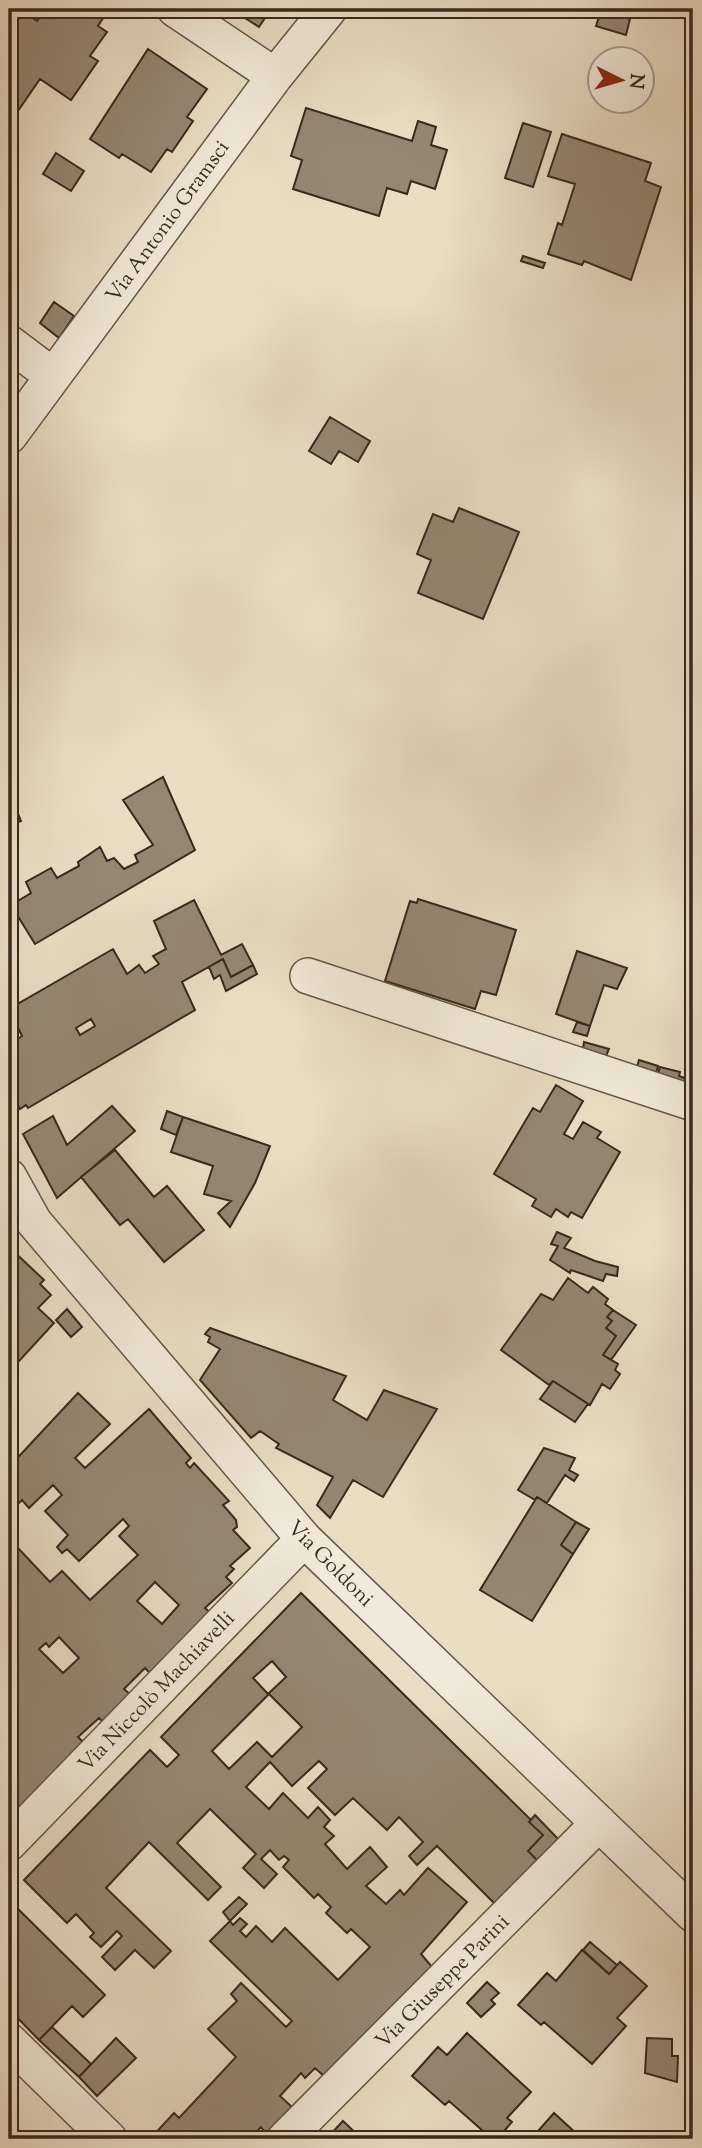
<svg xmlns="http://www.w3.org/2000/svg" width="702" height="2148" viewBox="0 0 702 2148" font-family="'Sorts Mill Goudy',serif">
<style>
.building{fill:#958774;stroke:#39291e;stroke-width:2;fill-rule:evenodd}
.lines{fill:none;stroke-linecap:round;stroke-linejoin:round}
.street-casing{stroke:#655648;stroke-width:38}
.street{stroke:#f1e9d9;stroke-width:35}
.labels{text-anchor:middle;stroke-width:5;stroke-linejoin:round;paint-order:stroke}
.street-label{font-size:21px;fill:#39291e;stroke:#f1e9d9}
</style>
<rect width="100%" height="100%" fill="#e9ddc4"/>
<filter id="stains"><feTurbulence type="fractalNoise" baseFrequency=".00286" numOctaves="4"/><feColorMatrix values="0 0 0 0 .2 0 0 0 0 .09 0 0 0 0 .02 0 0 0 .5 -.17"/></filter>
<radialGradient id="worn" r=".72"><stop offset=".6" stop-color="#630" stop-opacity="0"/><stop offset="1" stop-color="#630" stop-opacity=".3"/></radialGradient>
<path class="building" d="M46,9h50l9,6 -7,11 9,6 -17,24 8,5 -27,39 -31,-21 -31,45v-97l12,-17 16,11z
M231,9h40l-12,18z
M601,11l29,8 -4,16 -30,-9z
M148,49l59,40 -20,28 6,4 -21,31 -5,-3 -16,23 -29,-18 -3,4 -29,-19z
M306,108l106,33 6,-20 18,6 -5,18 16,5 -12,39 -24,-8 -4,13 -20,-6 -8,28 -86,-27 9,-29 -11,-4z
M523,123l28,9 -18,55 -28,-9z
M562,134l89,29 -6,18 16,6 -30,93 -47,-19 -2,4 -34,-11 10,-31 4,2 13,-41 -27,-8z
M56,153l28,18 -13,20 -28,-17z
M523,256l22,7 -2,5 -22,-7z
M54,302l20,14 -15,22 -19,-15z
M330,417l40,24 -12,21 -19,-11 -8,13 -22,-13z
M459,508l60,24 -36,87 -65,-26 13,-33 -14,-6 16,-40 20,8z
M163,777l32,73 -160,94 -24,-39 20,-12 -5,-11 25,-14 6,10 22,-12 -1,-4 22,-15 7,14 7,-3 10,11 14,-7 -3,-7 18,-10 -30,-45z
M9,792l12,29 -12,5z
M418,899l98,31 -20,65 -15,-4 -6,18 -90,-28 25,-80 7,2z
M194,900l27,55 21,-11 11,21 -22,12 -8,-18 -41,23 13,28 -167,98 -2,-3 -6,4 -11,-19v-45l13,-9 -13,-27 104,-60 14,25 12,-9 6,8 14,-9 -6,-8 13,-7 -12,-28zM91,1019l4,7 -15,9 -4,-7z
M577,951l50,17 -10,21 -13,-4 -14,41 -34,-12z
M223,959l8,18 22,-12 4,9 -31,17 -6,-16 -6,4 -5,-12z
M577,1022l13,4 -3,10 -14,-4z
M584,1042l25,7 -3,7 -23,-7z
M639,1060l19,6 -2,7 -19,-6z
M660,1067l20,5 -1,4 14,5 -2,5 -33,-12z
M556,1085l27,16 -19,33 9,5 10,-17 18,10 -4,6 23,14 -38,66 -11,-6 -3,5 -12,-8 -5,8 -19,-11 4,-7 -42,-25 39,-66 7,4z
M112,1106l23,25 -78,67 -34,-64 30,-18 14,29z
M167,1111l16,6 -7,18 -15,-6z
M183,1117l87,29 -15,37 -25,44 -12,-14 13,-12 -27,-7 9,-28 -42,-14z
M115,1150l39,47 13,-11 37,44 -40,32 -36,-43 -8,6 -39,-48z
M557,1232l14,6 -7,10 31,13 23,6 -1,9 -11,-2 -3,7 -32,-11 -1,3 -20,-13 8,-14 -7,-2z
M9,1247l35,33 -4,4 11,11 -13,13 16,15 -45,49z
M568,1278l20,15 5,-6 15,12 -3,5 8,6 -6,7 5,4 -6,7 10,8 -13,19 15,9 -3,6 5,4 -10,15 -8,-5 -12,21 -37,-24 -4,4 -48,-35 40,-56 12,6z
M67,1309l15,18 -11,10 -15,-17z
M613,1310l23,15 -25,35 -8,-5 13,-19 -10,-8 6,-7 -5,-4z
M210,1328l136,48 -13,24 34,20 17,-30 53,19 -54,88 -30,-17 -23,38 -13,-13 16,-28 -57,-29 3,-4 -19,-13 -9,7 -51,-58 20,-31 -12,-7 2,-5 -5,-3z
M553,1381l35,23 -13,18 -35,-23z
M78,1393l32,31 -35,34 10,10 64,-59 42,49 -5,5 4,5 4,-5 35,38 -6,4 13,15 1,7 -4,3 17,18 -20,18 4,3 -8,8 6,6 -27,25 8,7 -62,59 -6,-6 -21,21 9,8 -28,27 -6,-6 -21,19 11,11 -80,77v-242l6,-6 -6,-6v-13l9,-10 32,34 12,-11 28,29 48,-45 -19,-19 10,-10 -6,-7 -44,42 -12,-12 -5,4 -5,-6 11,-12 -23,-24 17,-16 -9,-10 -24,23 -7,-8 -13,13v-46zM155,1582l24,23 -17,19 -25,-23zM59,1637l20,21 -16,15 -24,-24 7,-6 3,4z
M544,1448l31,10 -6,12 9,5 -4,6 -9,-6 -18,28 -10,-6 -2,3 -17,-10z
M537,1497l39,25 -15,23 12,9 -41,67 -52,-31z
M576,1522l13,7 -16,25 -12,-9z
M301,1593l230,227 -2,2 14,13 -15,16 10,10 -43,43 -58,-58 -20,19 -8,-9 14,-14 -24,-25 -12,13 -34,-32 -18,17 -27,-27 19,-19 -8,-8 -27,25 -22,-24 -24,25 23,22 14,-16 25,25 10,-11 12,13 -6,7 10,9 -9,8 22,25 23,-22 17,20 -21,19 20,18 14,-14 4,5 24,-27 39,34 -46,52 11,13 -108,109 -9,-8 -10,10 -4,-5 -21,23 12,11 -26,27 -5,-7 -12,12h-99l24,-26 5,5 57,-61 -28,-28 29,-28 -6,-7 10,-11 45,44 6,-6 -82,-80 20,-20 3,4 7,-7 7,6 -7,7 6,6 10,-11 16,16 13,-14 53,52 32,-33 -19,-18 -4,4 -21,-20 5,-6 -13,-13 -4,4 -31,-31 6,-7 -5,-4 -5,4 -9,-10 -9,9 16,15 -13,14 -21,-20 13,-14 -46,-45 -33,34 44,44 -13,13 -59,-58 -43,46 65,63 -17,17 -19,-18 -20,20 -13,-13 20,-21 -5,-5 -16,16 -11,-10 4,-4 -18,-19 -9,9 -43,-43 126,-130 17,17 12,-12 -18,-18zM272,1661l14,16 -18,17 -15,-16zM269,1694l33,33 -30,30 -15,-15 -28,27 -17,-18z
M535,1815l25,26 -22,20 -10,-10 15,-16 -14,-13z
M239,1897l8,7 -17,17 -7,-9z
M9,1900l96,95 -22,22 -11,-11 -33,34 -30,-31z
M590,1942l27,23 -8,9 -26,-24z
M582,1950l27,24 11,-12 27,24 -30,32 9,8 -34,38 -48,-42 -3,3 -23,-20 29,-32 9,8z
M487,1982l12,11 -8,7 4,4 -14,13 -14,-14z
M52,2027l39,37 -12,13 -40,-37z
M467,2033l64,59 -24,26 5,4 -15,17h-5l-43,-38 -4,4 -33,-29 26,-29 9,8z
M116,2038l20,20 -39,38 -18,-19z
M647,2038l25,1v17h6l-1,26 -32,-9z
M554,2113l25,23 -2,3h-46z
M343,2121l19,18h-36z"/>
<g class="lines">
<g class="street-casing">
<path id="street" d="M175,9l100,67
M9,343l44,33
M9,436l266,-360 54,-67
M308,976l385,127
M9,1177l25,45 270,317 389,375
M9,1843l295,-304
M9,2041l100,98
M285,2139l314,-316"/>
</g>
<use href="#street" class="street"/>
</g>
<g class="labels">
<g class="street-label">
<text transform="translate(167 221) rotate(-54)" y="7">Via Antonio Gramsci</text>
<text transform="translate(331 1563) rotate(45)" y="7">Via Goldoni</text>
<text transform="translate(156 1691) rotate(-46)" y="7">Via Niccolò Machiavelli</text>
<text transform="translate(442 1981) rotate(-45)" y="7">Via Giuseppe Parini</text>
</g>
</g>
<rect width="702" height="2148" fill="none" stroke="#e9ddc4" stroke-width="35"/>
<rect x="10" y="10" width="681" height="2127" fill="none" stroke="#39291e" stroke-width="3.5"/>
<rect x="18" y="18" width="667" height="2113" fill="none" stroke="#39291e" stroke-width="2"/>
<g transform="translate(621 80) rotate(95)"><circle r="33" fill="#f1e9d9" stroke="#a79c8e" stroke-width="2"/>
<path d="M0-5L12 26L0 18L-12 26Z" fill="#8f2418"/>
<text y="-10" font-size="19" font-weight="bold" text-anchor="middle" fill="#39291e">N</text>
</g>
<rect width="100%" height="100%" filter="url(#stains)"/>
<rect width="100%" height="100%" fill="url(#worn)"/>
</svg>
